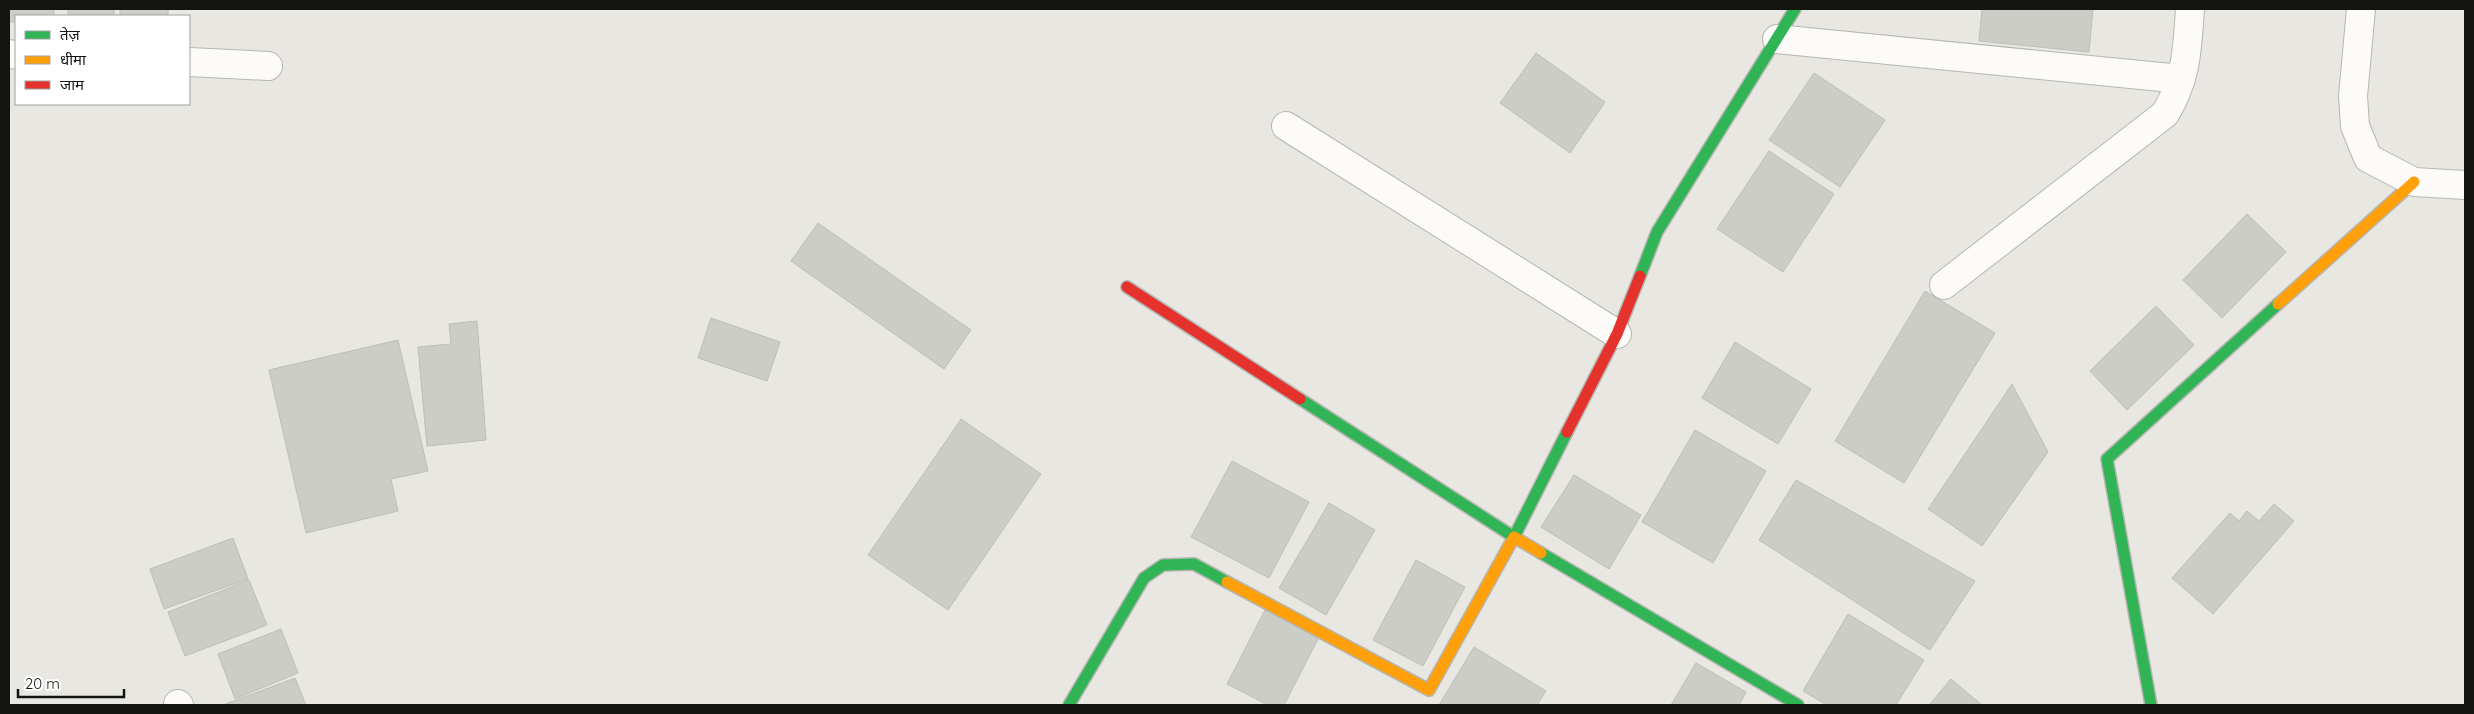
<svg xmlns="http://www.w3.org/2000/svg" width="2474" height="714" viewBox="0 0 2474 714" font-family="Quicksand,'Noto Sans Devanagari',sans-serif">
<style>
.building{fill:#cdcdc8;stroke:#bebeb9}
.lines{fill:none;stroke-linecap:round;stroke-linejoin:round}
.street-casing{stroke:#b6b6b1;stroke-width:30}
.fast-casing{stroke:#b6b6b1;stroke-width:14}
.slow-casing{stroke:#b6b6b1;stroke-width:14}
.jam-casing{stroke:#b6b6b1;stroke-width:14}
.street{stroke:#fcfbfa;stroke-width:28}
.fast{stroke:#30b455;stroke-width:11}
.slow{stroke:#ff9f0a;stroke-width:11}
.jam{stroke:#e5322d;stroke-width:11}
</style>
<rect width="100%" height="100%" fill="#e8e7e1"/>
<path class="building" d="M9,9h45v7h-38v6h-7z
M68,9h46v7h-46z
M120,9h48v7h-48z
M1982,9h111l-4,43 -110,-11z
M1536,53l69,49 -35,51 -70,-50z
M1814,73l71,47 -45,67 -71,-47z
M1769,151l65,43 -51,78 -66,-43z
M2247,214l39,38 -64,66 -39,-38z
M818,223l153,107 -27,39 -153,-108z
M1925,291l70,42 -91,150 -69,-42z
M2156,306l38,39 -67,65 -37,-39z
M711,318l69,24 -13,39 -69,-23z
M477,321l9,119 -59,6 -9,-99 33,-3 -2,-20z
M398,340l30,131 -37,8 7,32 -92,22 -37,-163z
M1735,342l76,47 -33,55 -76,-46z
M2012,384l36,68 -66,94 -54,-37z
M961,419l80,55 -93,136 -80,-55z
M1695,430l71,41 -53,92 -71,-41z
M1232,461l77,41 -40,76 -78,-41z
M1574,475l67,40 -32,54 -68,-42z
M1796,480l179,101 -45,69 -171,-110z
M1329,503l46,27 -49,85 -47,-27z
M2274,504l20,17 -81,93 -41,-36 58,-65 9,8 8,-10 12,10z
M233,538l15,41 -84,30 -14,-40z
M1416,560l49,27 -42,79 -50,-26z
M249,580l18,45 -82,31 -17,-44z
M1265,610l54,27 -35,68h-16l-41,-21z
M1848,614l76,46 -28,45h-69l-24,-14z
M281,629l17,44 -63,26 -17,-45z
M1474,647l72,44 -9,14h-98z
M1696,663l50,29 -7,13h-68z
M295,678l11,27h-83z
M1951,679l31,26h-53z"/>
<g class="lines">
<g class="street-casing">
<path id="street" d="M2361,9l-8,87 2,30 13,32 46,24 51,3
M1777,39l404,40
M9,54l7,1
M189,62l79,4
M1286,126l331,208
M1944,285l221,-171c22,-36 22,-64 25,-105
M178,704l1,1"/>
</g>
<g class="fast-casing">
<path id="fast" d="M1640,276l17,-44 138,-223
M1300,399l214,138 53,-105
M1541,553l257,152
M1069,705l75,-127 19,-13 31,-1 33,18
M2151,705l-44,-246 171,-155"/>
</g>
<g class="slow-casing">
<path id="slow" d="M2278,304l136,-122
M1227,582l202,108 85,-153 27,16"/>
</g>
<g class="jam-casing">
<path id="jam" d="M1127,287l173,112
M1567,432l50,-98 23,-58"/>
</g>
<use href="#street" class="street"/>
<use href="#fast" class="fast"/>
<use href="#slow" class="slow"/>
<use href="#jam" class="jam"/>
</g>
<rect width="2474" height="714" fill="none" stroke="#13130f" stroke-width="20"/>
<rect x="15" y="15" width="175" height="90" fill="#ffffff" stroke="#a1a19f"/>
<rect x="25" y="31" width="25" height="8" fill="#30b455" stroke="#a1a19f"/>
<text x="60" y="40" font-size="15" fill="#13130f">तेज़</text>
<rect x="25" y="56" width="25" height="8" fill="#ff9f0a" stroke="#a1a19f"/>
<text x="60" y="65" font-size="15" fill="#13130f">धीमा</text>
<rect x="25" y="81" width="25" height="8" fill="#e5322d" stroke="#a1a19f"/>
<text x="60" y="90" font-size="15" fill="#13130f">जाम</text>
<path d="M18 689v8h106v-8" fill="none" stroke="#13130f" stroke-width="2.5"/>
<text x="25" y="689" font-size="15" fill="#13130f" stroke="#ffffff" stroke-width="4" paint-order="stroke">20 m</text>
</svg>
